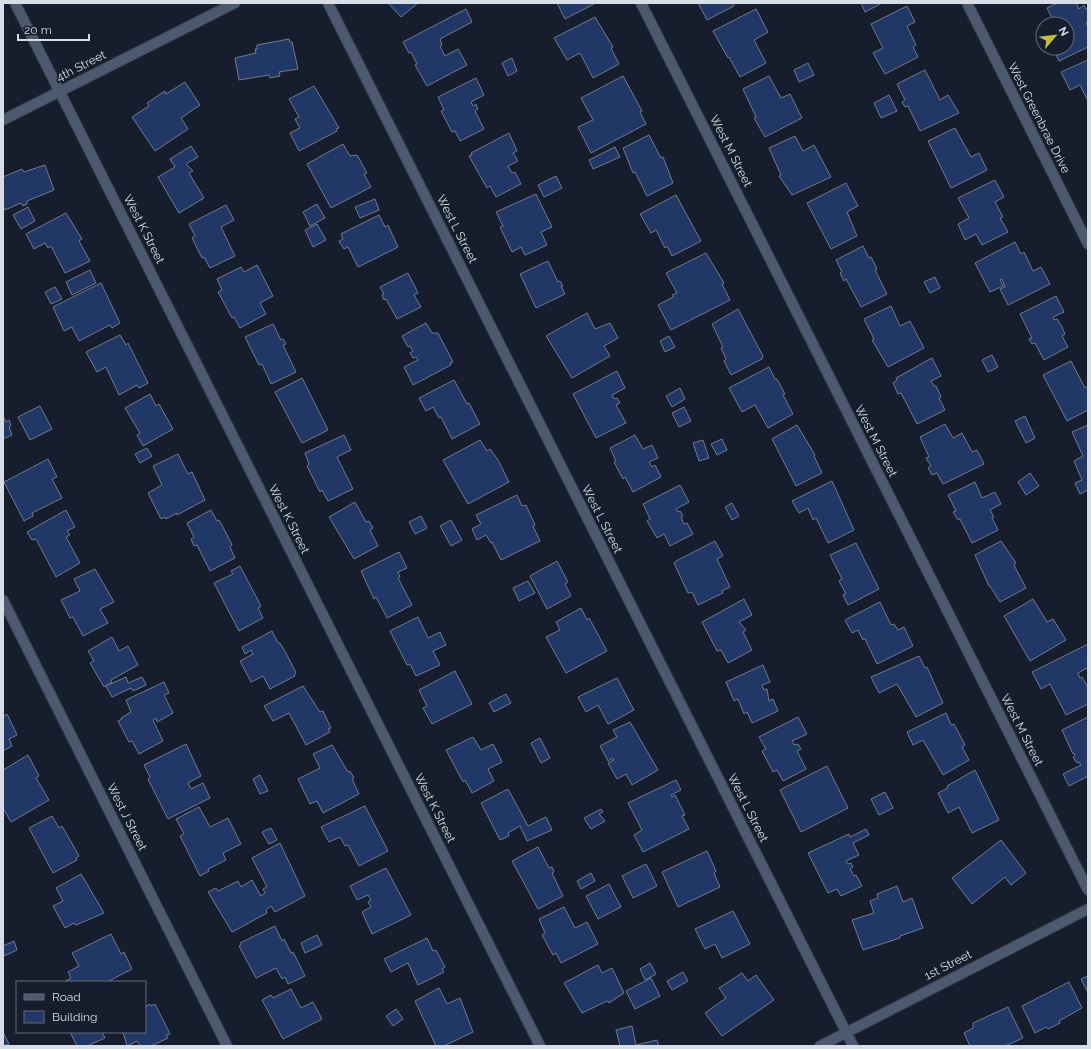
<svg xmlns="http://www.w3.org/2000/svg" width="1091" height="1049" viewBox="0 0 1091 1049" font-family="Raleway,sans-serif">
<style>
.building{fill:#213866;stroke:#707b8e}
.lines{fill:none;stroke-linecap:round;stroke-linejoin:round}
.minor-casing{stroke:#313947;stroke-width:12}
.minor{stroke:#4d596e;stroke-width:10}
.labels{text-anchor:middle;stroke-width:3.5;stroke-linejoin:round;paint-order:stroke}
.street-label{font-size:12px;fill:#d7dde7;stroke:#161e2d}
</style>
<rect width="100%" height="100%" fill="#161e2d"/>
<path class="building" d="M388,3h30l-17,14z
M557,3h36l1,1 -29,15z
M698,3h35l1,3 -27,14z
M861,3h21l-17,9z
M1057,3h19l3,6 5,-4 2,4 2,-1v14l-2,1 2,4v20l-29,14 -6,-13h14v-24h-16l-1,-3 3,-1 -6,-12z
M907,6l8,16 -8,4 9,19 -3,2 5,10 -33,17 -12,-21 10,-5 -12,-24z
M466,9l6,13 -32,17 2,6 -2,1 5,10 13,-7 9,16 -40,21 -12,-21 2,-1 -6,-12 -2,1 -6,-11z
M756,9l12,23 -14,8 12,23 -26,14 -11,-20 -1,1 -15,-27z
M595,17l18,30 -2,1 8,16 -26,14 -13,-25 -13,7 -13,-22z
M289,39l1,3h2l6,27 -19,3 1,4 -10,2 -1,-3 -30,5 -4,-22 21,-5 -1,-4h2v-4z
M512,58l5,13 -9,5 -6,-13z
M1088,60v41l-8,-16 -10,5 -9,-18z
M808,63l6,12 -15,7 -5,-12z
M925,70l15,30 8,-5 11,18 -39,18 -12,-25 -3,1 -3,-5 3,-2 -8,-16z
M623,76l19,35 -2,1 6,12 -55,29 -13,-26 15,-7 -12,-22z
M769,76l12,22 9,-4 12,24 -37,19 -11,-19 2,-1 -13,-28z
M476,78l8,17 -13,7 2,4 3,-2 2,5 -3,2 9,18 -24,12 -5,-10 -3,1 -11,-21 3,-1 -6,-13z
M185,82l15,23 -19,13 7,11 -33,22 -23,-34 17,-11 -2,-3 18,-12 1,3z
M314,86l25,42 -3,1 1,2 -38,20 -9,-18 10,-5 -5,-9 4,-2 -10,-18z
M889,95l8,16 -16,7 -7,-15z
M955,128l16,29 8,-4 8,17 -36,18 -23,-47z
M509,133l8,18 -4,2 5,8 -10,5 4,7 3,-1 6,12 -25,13 -6,-11 -3,2 -18,-32 3,-1 -1,-2z
M649,135l12,23 2,-1 10,26 -26,13 -12,-24 -2,1 -10,-25z
M795,136l8,15 11,-6 17,32 -39,18 -13,-19 2,-1 -12,-27z
M343,144l7,12 7,-1 10,18 -3,1 7,13 -40,21 -24,-44z
M191,146l7,11 -12,7 7,7 -4,2 15,25 -25,15 -21,-36 17,-10 -5,-8z
M615,147l5,10 -27,12 -4,-9z
M45,165l9,25 -27,11v3l-4,2 -2,-3 -16,7 -2,-5v-28l19,-8 2,3z
M556,176l6,12 -18,9 -6,-12z
M995,180l9,17 -9,5 8,15 -3,1 8,14 -26,13 -6,-11 -11,6 -7,-16 11,-6 -11,-20z
M846,183l12,23 -11,6 10,24 -26,13 -24,-46z
M536,194l16,33 -11,5 6,13 -22,10 -4,-8 -9,5 -12,-25 3,-1 -7,-14z
M676,195l25,46 -29,15 -5,-10 -2,2 -9,-18 -5,3 -11,-19z
M375,199l4,11 -19,8 -5,-11z
M317,204l8,14 -15,8 -7,-14z
M226,205l8,15 -13,7 14,29 -25,12 -6,-11 -2,1 -10,-20 3,-2 -6,-12z
M28,207l7,14 -14,8 -8,-14z
M66,213l16,26 -3,2 11,20 -25,12 -14,-27 -3,2 -3,-5 -11,6 -8,-15z
M379,215l6,12 3,-2 10,22 -40,20 -10,-20 -4,2 -5,-8 4,-2 -2,-5z
M317,224l9,16 -13,7 -8,-17z
M1015,242l6,12 3,-2 9,19 8,-4 9,17 -42,21 -8,-16 5,-2 -3,-8 -2,1 3,6 -13,6 -15,-29z
M863,246l6,12 2,-1 6,12 -2,1 12,24 -26,13 -15,-28 -2,2 -4,-8 2,-1 -6,-12z
M706,253l18,30 -2,1 8,16 -59,30 -13,-25 15,-8 -1,-2 5,-2 -11,-20z
M548,261l10,21 2,-1 3,5h-2l4,8 -29,14 -16,-34z
M257,265l16,31 -13,7 6,11 -26,14 -6,-11 -2,1 -14,-26 4,-2 -5,-11 24,-12 3,5z
M90,270l6,13 -24,12 -6,-13z
M408,273l10,20 -4,2 7,12 -24,12 -11,-20 -2,1 -2,-5 2,-1 -4,-7z
M935,277l5,11 -10,5 -6,-11z
M101,283l19,40 -8,5 -2,-3 -31,16 -7,-14 -8,4 -11,-24z
M55,287l7,12 -11,5 -6,-12z
M1056,296l8,16 -11,5 1,3 3,-1 5,8 3,7 -3,2 6,11 -24,13 -9,-17 -3,1 -3,-5 3,-1 -12,-24z
M891,306l9,20 10,-5 14,27 -36,19 -16,-27 2,-1 -10,-20z
M738,309l25,47 -1,3 -31,16 -7,-14 2,-2 -5,-11 2,-1 -11,-23z
M587,313l8,16 15,-6 8,15 -14,8 6,10 -38,22 -26,-42z
M426,323l6,10h6l15,29 -3,1 1,2 -38,20 -9,-18 14,-7 -2,-3 -3,1 -3,-5 3,-2 -3,-5 -2,1 -6,-11z
M273,324l8,16 2,-1 3,5 -3,1 13,27 -25,12 -9,-20 -3,1 -14,-28z
M120,335l6,10 2,-2 20,40 -9,5 -2,-3 -18,10 -13,-28 -9,5 -11,-20z
M669,336l6,11 -10,5 -5,-11z
M992,355l6,12 -10,5 -6,-12z
M932,358l9,18 -10,5 3,5h2l5,11 -2,1 6,12 -28,14 -16,-31 -3,1 -5,-11 4,-3 -1,-2z
M1071,361l14,27 3,-2v24l-21,11 -24,-46z
M769,367l6,12h2l8,15 -2,1 10,19 -25,14 -13,-23 -13,7 -13,-24z
M617,371l8,17 -13,7 2,4 3,-1 3,5 -4,2 10,18 -30,15 -23,-44z
M302,378l26,52 -26,13 -27,-51z
M454,380l13,24 2,-1 11,21 -28,15 -11,-22 -2,1 -6,-11 -7,4 -7,-13z
M680,388l5,11 -13,8 -6,-11z
M150,394l6,12 3,-2 14,25 -30,17 -6,-11 3,-2 -15,-25z
M40,406l12,23 -22,11 -12,-23z
M684,407l7,14 -12,6 -7,-14z
M3,416l3,6 3,-2 2,6 -2,1 3,8 -9,4z
M1025,416l10,22 -9,5 -11,-22z
M945,424l8,14 9,-5 10,19 5,-2 7,14 -41,20 -6,-11 -5,2 -4,-7 3,-2 -5,-8 3,-1 -9,-20z
M797,425l18,30 -1,1 8,17 -26,13 -24,-47z
M1088,425v65l-8,4 -5,-11 7,-3 -8,-19 9,-5 -11,-24z
M344,435l7,15 -14,7 16,32 -25,12 -6,-11 -2,2 -13,-26 2,-2 -4,-11z
M635,435l8,14 9,-4 6,13 -9,4 3,5 3,-2 6,12 -28,15 -8,-15 -2,2 -9,-17 2,-1 -6,-13z
M722,439l5,11 -10,5 -6,-11z
M480,440l7,11 3,-2 8,11 11,22 -41,22 -25,-44z
M703,440l6,18 -10,3 -6,-18z
M147,448l5,8 -12,7 -5,-9z
M178,454l10,20 4,-2 13,28 -28,15v-2l-11,6 -1,-2 -4,2 -13,-26 14,-8 -9,-19z
M48,459l9,18 -5,2 10,19 -30,15 1,3 -9,5 -20,-39z
M1030,473l9,13 -13,9 -8,-13z
M832,481l22,49 -26,13 -12,-25 -3,2 -5,-12 -9,5 -7,-12z
M975,482l7,16 13,-6 6,12 -11,6 4,7 -2,1 6,12 -26,13 -12,-24 -2,1 -5,-8 3,-1 -8,-16z
M680,485l9,17 -13,7 2,3 2,-1 3,5 -2,1 3,7 3,-1 6,11 -23,12 -6,-12 -7,4 -10,-17 3,-2 -7,-15z
M517,495l5,11 4,-1 9,20 -2,1 7,15 -39,19 -9,-18 -1,1 -5,-8 -9,5 -5,-11 9,-5 -5,-9z
M355,502l11,20 3,-1 4,7 -3,2 8,16 -24,13 -25,-42z
M732,503l7,13 -7,4 -7,-13z
M66,510l9,17 -8,4 3,4 -4,2 14,26 -24,14 -20,-38 -4,1 -5,-8z
M211,510l6,11 2,-1 2,3 11,22 -2,2 5,11 -25,13 -13,-26 -3,1 -3,-7 3,-2 -7,-14z
M421,516l6,12 -12,6 -6,-12z
M451,520l11,20 -11,6 -11,-20z
M715,541l8,15 -6,3 13,28 -8,4 1,2 -25,12 -6,-13 -4,1 -14,-30 2,-2z
M1001,541l15,22 -2,2 12,23 -26,14 -10,-16h-1l-14,-31z
M856,543l23,46 -31,16 -5,-10 3,-1 -7,-13 3,-2 -12,-24z
M399,552l8,16 -9,4 2,5 -2,1 14,27 -25,13 -11,-21 -2,2 -13,-28z
M557,561l11,21 -3,2 6,12 -24,13 -17,-33z
M240,566l21,40 -3,2 5,10 -24,13 -25,-48 19,-9 -2,-3z
M95,569l19,33 -14,7 8,14 -25,13 -10,-19 -3,1 -9,-18 19,-9 -6,-12z
M528,581l7,12 -16,8 -6,-13z
M744,599l8,16 -13,7 7,8 -3,2 9,18 -24,13 -7,-13 -4,1 -15,-29z
M1033,599l14,23 6,-3 13,21 -36,21 -26,-45z
M880,602l11,23 3,-1 4,6 6,-3 9,19 -36,18 -12,-25 -2,1 -5,-10 -6,3 -7,-13z
M581,608l6,12 2,-2 18,33 -41,22 -20,-36 14,-7 -4,-8z
M418,617l10,21 12,-6 6,13 -13,6 7,14 -24,11 -6,-12 -3,1 -17,-34z
M272,631l6,12h2l6,10 10,20 -2,2 1,1 -25,13 -7,-13 -12,6 -11,-21 13,-7 -2,-4 -6,4 -3,-7z
M112,637l7,14 9,-5 10,19 -27,15 1,2 -8,5 -14,-24 4,-2 -6,-10z
M1088,644v26l-1,-2 -9,5 2,5 2,-1 6,11v16l-22,11 -16,-31 -9,5 -9,-17z
M919,656l6,12 2,-1 16,36 -27,14 -19,-33 -18,9 -8,-16z
M763,665l7,17 -8,3 2,5 3,-1 2,12 4,-2 5,12 -26,12 -5,-11 -3,2 -6,-15 -4,2 -8,-19z
M455,671l17,33 -40,20 -9,-16 4,-2 -8,-16z
M126,677l2,6 14,-6 4,8 -13,6 -2,-3 -19,9 -6,-11z
M617,678l17,32 -26,14 -10,-19 -12,7 -8,-15z
M164,682l5,11 -5,2 9,18 -16,9 -1,-4 -3,2 10,21 -24,13 -7,-13 -3,1 -11,-21 4,-2 -1,-1 10,-6 -5,-12z
M303,686l17,26 3,-1 8,17 -3,1 2,3 -24,13 -17,-32 -16,8 -9,-15z
M506,694l5,9 -17,9 -5,-9z
M3,713l1,3 3,-2 10,21 -8,4 3,7 -9,5z
M946,713l5,12 3,-1 11,21 -3,2 7,13 -26,15 -20,-35 -10,5 -6,-13z
M798,717l9,17 -15,7 2,4 4,-1 3,5 -4,2 9,18 -23,12 -6,-11 -4,2 -11,-21 4,-2 -7,-12z
M1088,717v59l-19,10 -6,-12 18,-9 -2,-3 -2,1 -4,-6 2,-2 -1,-2 -1,1 -11,-24z
M630,722l28,48 -26,15 -6,-11 -9,5 -9,-16 6,-3 -1,-2 -5,3 -8,-15 17,-9 -4,-7z
M473,737l8,13 12,-6 9,18 -14,7 6,12 -22,12 -7,-13 -2,2 -17,-32z
M540,738l10,20 -9,5 -10,-20z
M186,744l15,32 -13,7 3,6 12,-6 7,15 -42,21 -20,-40 2,-2 -6,-12z
M332,745l16,27 2,-1 4,7 -2,1 7,15 -36,19 -6,-12 -7,3 -12,-25 22,-11 -7,-14z
M28,755l11,21 -3,2 13,22 -38,22 -8,-14v-38z
M827,766l21,42 -47,24 -21,-42z
M975,770l24,50 -27,13 -13,-26 -11,6 -10,-20 10,-5 -1,-2z
M260,775l8,16 -8,3 -7,-15z
M676,780l5,10 -10,5 1,2 3,-2 10,20 -3,1 7,13 -46,23 -9,-17 8,-5 -14,-27z
M508,789l20,37 18,-9 6,13 -25,11 -7,-15 -12,7 1,3 -9,4 -19,-37z
M885,792l8,16 -14,7 -8,-16z
M365,806l23,45 -29,15 -11,-21 -3,1 -5,-9 -11,5 -8,-15z
M199,807l11,20 18,-9 13,26 -18,9 3,7 -18,9 1,2 -9,5 -20,-40 4,-2 -8,-15z
M601,809l2,3 -4,2 6,7 -14,8 -7,-11z
M52,816l7,12 3,-2 17,30 -3,2 1,2 -24,13 -24,-45z
M271,828l6,12 -8,4 -7,-12z
M866,829l3,6 -16,8 6,12 -13,6 2,3 3,-1 2,4 -3,2 4,7 2,-1 6,11 -21,10 -4,-7 -9,4 -20,-40 41,-19 1,3z
M1001,840l25,33 -15,12 -6,-8 -33,27 -20,-26z
M280,843l25,53 -30,16 -4,-6 -5,4 1,3 -35,19 -24,-40 8,-4 2,3 20,-10 3,6 11,-7 9,16 4,-3 -2,-4 4,-2 -15,-29z
M538,847l11,21 3,-1 2,5 -2,1 11,23 -25,13 -26,-48z
M707,851l9,20 -2,2 6,14 -42,20 -16,-35z
M646,864l11,22 -24,12 -11,-22z
M386,868l25,47 -39,19 -10,-22 9,-5 -3,-5 3,-2 -3,-5 -11,5 -7,-14z
M591,873l4,8 -14,8 -4,-8z
M81,874l23,39 -28,12 -2,-2 -9,5 -12,-22 10,-5 -7,-13z
M609,884l12,23 -23,12 -12,-23z
M897,886l6,16 9,-4 11,30 -23,8v2l-37,12 -11,-30 22,-7 -4,-12 8,-3 -1,-4z
M564,907l11,21 12,-6 11,22 -37,19 -5,-10 -3,2 -11,-20 3,-2 -6,-14z
M733,911l17,33 -28,14 -7,-14 -10,5 -10,-20z
M275,926l7,15 2,-2 7,14 2,-1 12,24 -17,8 -3,-7 -3,2 -6,-11 -20,10 -17,-32 2,-1 -1,-2z
M111,934l10,20 3,-2 8,17 -25,13h-43l7,-4 -3,-6 11,-6 -7,-13z
M317,935l5,10 -17,8 -4,-10z
M427,938l6,13 3,-1 9,17 -3,2 2,3 -26,13 -10,-22 -17,9 -7,-13z
M14,941l3,9 -13,6 -1,-10z
M650,963l6,11 -11,6 -5,-11z
M598,965l4,8 10,-5 12,25 -15,10 -1,-2 -3,1 -23,11 -18,-30z
M683,972l5,9 -16,9 -5,-9z
M742,973l6,8 8,-6 18,25 -52,36 -17,-23 21,-15 -7,-10z
M1088,976v17l-7,-14z
M651,978l9,18 -25,13 -9,-18z
M1069,982l13,26 -23,13 1,2 -12,6 -2,-2 -11,6 -13,-27z
M439,988l8,16 13,-6 13,34 -29,14h-8l-21,-45z
M291,989l10,19 12,-6 9,17 -39,20 -21,-39 9,-5 2,3z
M150,1004l1,2 4,-2 15,30 -4,1 2,3 -17,8h-11l-3,-5 -10,5 -4,-14h22v-25z
M1008,1007l15,31 -18,8h-35l-6,-13 9,-5v-5z
M396,1009l7,10 -10,7 -7,-10z
M632,1026l4,19 21,-5 2,6h-39l-4,-16z
M3,1032l6,12 -5,2h-1z
M70,1032h32l3,6 -18,8h-10z"/>
<g class="lines">
<g class="minor-casing">
<path id="minor" d="M15,3l525,1043
M328,3l525,1043
M641,3l447,887
M967,3l121,241
M3,120l232,-117
M3,600l224,446
M820,1046l268,-137"/>
</g>
<use href="#minor" class="minor"/>
</g>
<g class="labels">
<g class="street-label">
<text transform="translate(81 66) rotate(-27)" y="4">4th Street</text>
<text transform="translate(1039 118) rotate(63)" y="4">West Greenbrae Drive</text>
<text transform="translate(731 151) rotate(63)" y="4">West M Street</text>
<text transform="translate(144 229) rotate(63)" y="4">West K Street</text>
<text transform="translate(457 229) rotate(63)" y="4">West L Street</text>
<text transform="translate(876 441) rotate(63)" y="4">West M Street</text>
<text transform="translate(289 519) rotate(63)" y="4">West K Street</text>
<text transform="translate(602 519) rotate(63)" y="4">West L Street</text>
<text transform="translate(1022 730) rotate(63)" y="4">West M Street</text>
<text transform="translate(435 808) rotate(63)" y="4">West K Street</text>
<text transform="translate(748 808) rotate(63)" y="4">West L Street</text>
<text transform="translate(127 817) rotate(63)" y="4">West J Street</text>
<text transform="translate(948 965) rotate(-27)" y="4">1st Street</text>
</g>
</g>
<rect width="1091" height="1049" fill="none" stroke="#d7dde7" stroke-width="8"/>
<rect x="16" y="981" width="130" height="52" fill="#161e2d" stroke="#636a77"/>
<rect x="24" y="994" width="20" height="6" fill="#4d596e" stroke="#636a77"/>
<text x="52" y="1001" font-size="12" fill="#d7dde7">Road</text>
<rect x="24" y="1011" width="20" height="12" fill="#213866" stroke="#636a77"/>
<text x="52" y="1021" font-size="12" fill="#d7dde7">Building</text>
<g transform="translate(1055 36) rotate(62)"><circle r="19" fill="#161e2d" stroke="#636a77"/>
<path d="M0-3L7 15L0 10L-7 15Z" fill="#c2bd3f"/>
<text y="-6" font-size="11" font-weight="bold" text-anchor="middle" fill="#d7dde7">N</text>
</g>
<path d="M18 34v6h71v-6" fill="none" stroke="#d7dde7" stroke-width="2"/>
<text x="24" y="34" font-size="12" fill="#d7dde7" stroke="#161e2d" stroke-width="3" paint-order="stroke">20 m</text>
</svg>
